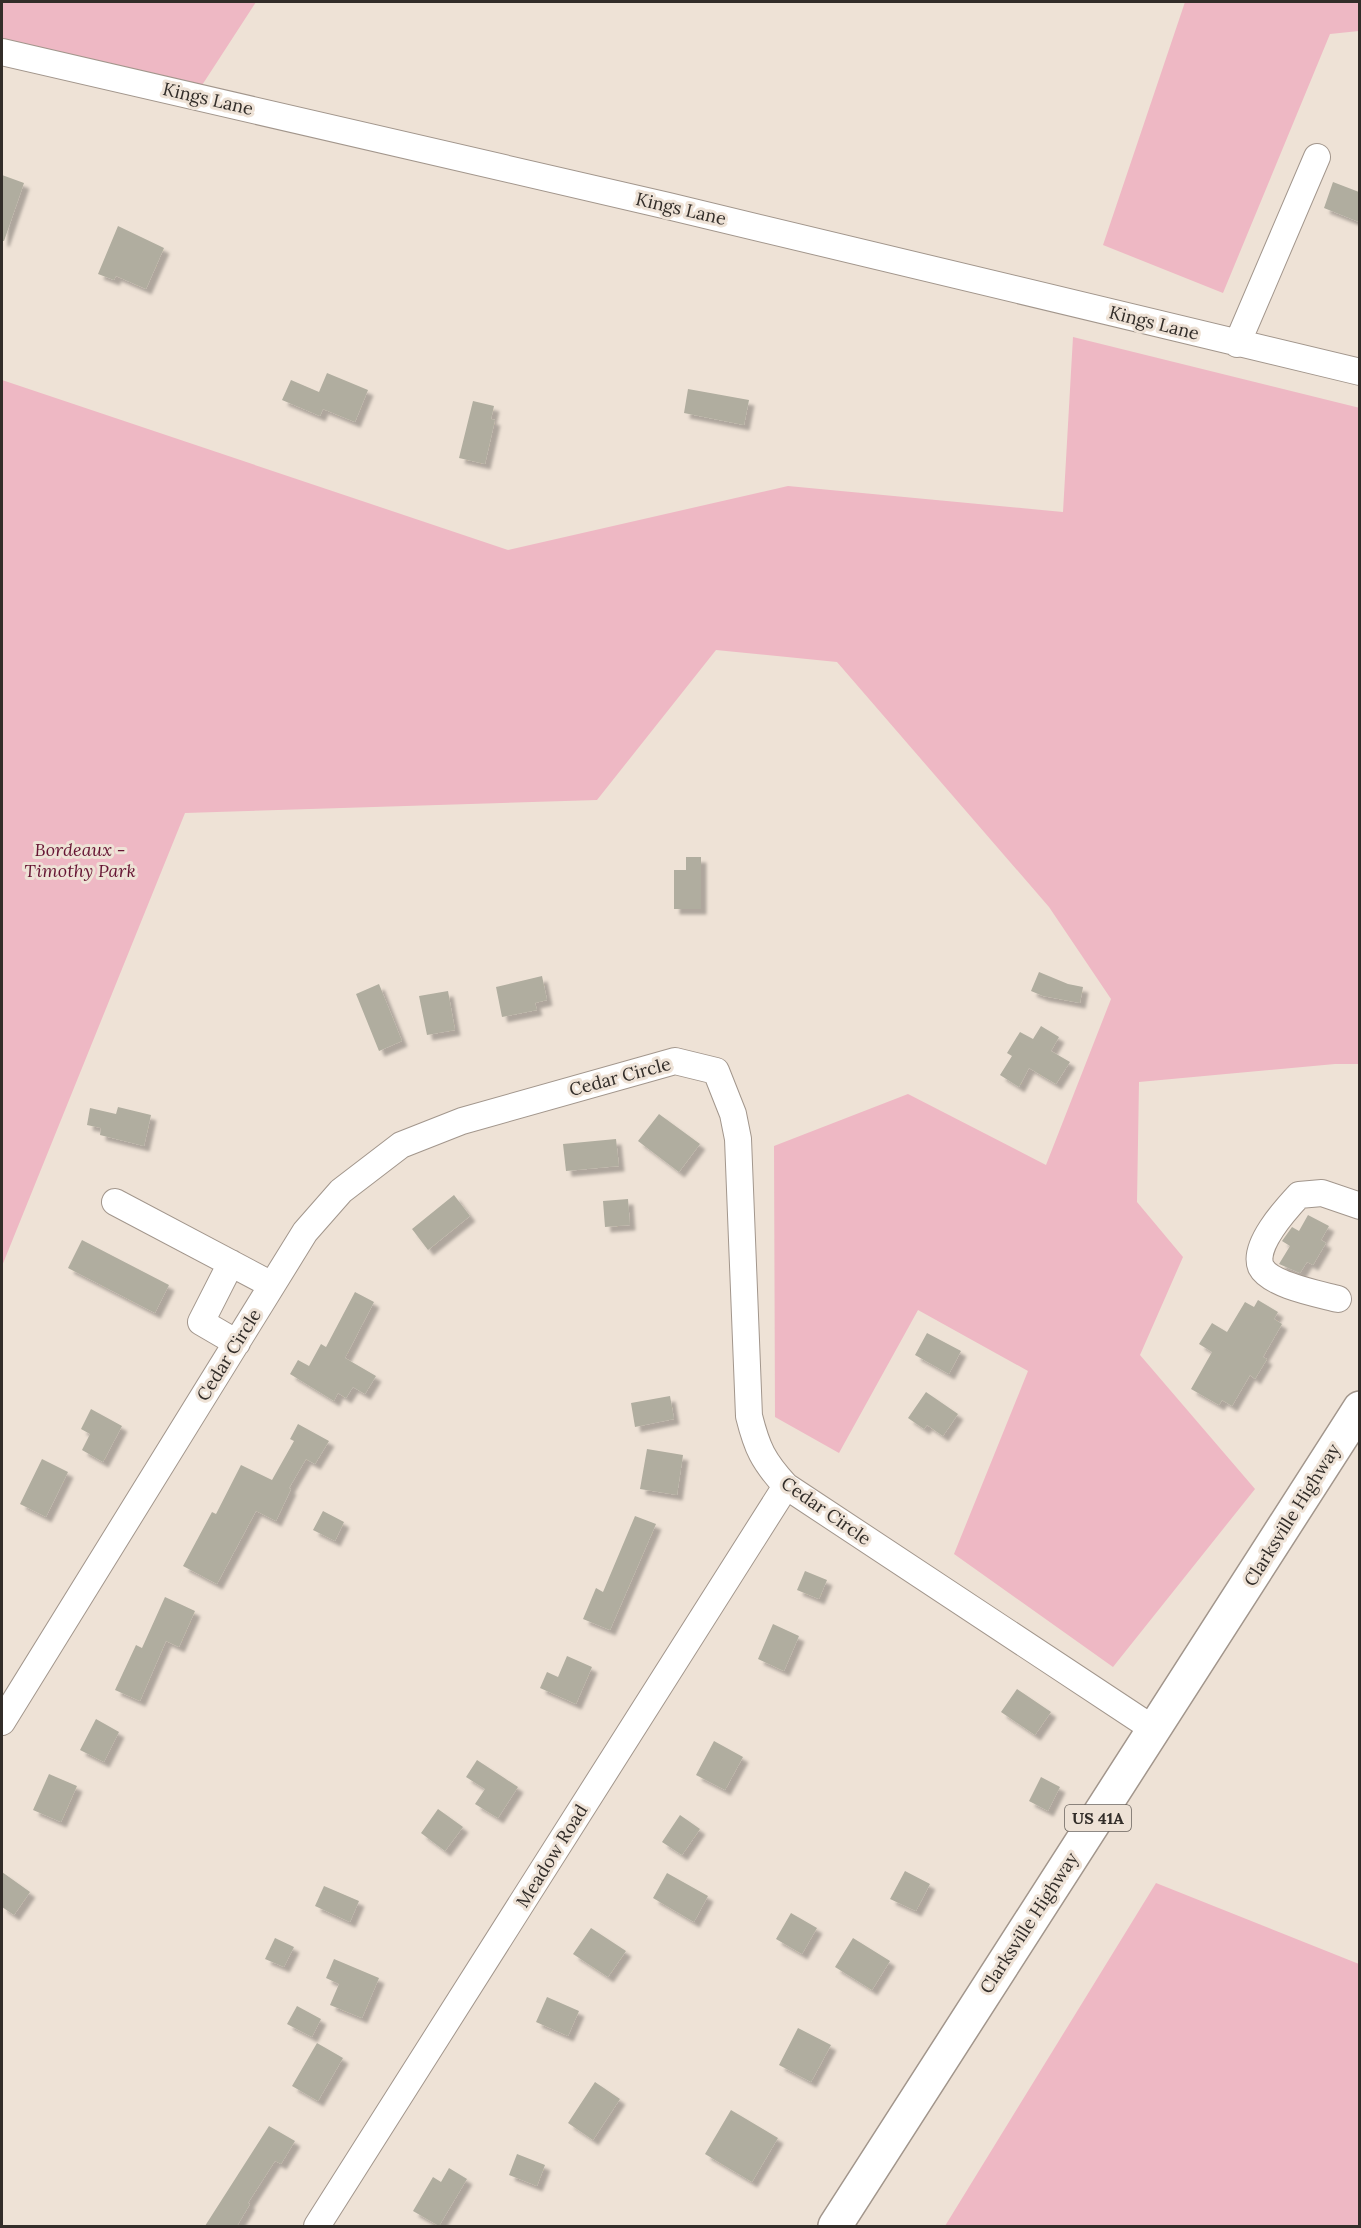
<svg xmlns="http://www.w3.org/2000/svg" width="1361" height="2228" viewBox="0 0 1361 2228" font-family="Lora,serif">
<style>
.green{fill:#eeb8c4}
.building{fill:#b0ad9f;filter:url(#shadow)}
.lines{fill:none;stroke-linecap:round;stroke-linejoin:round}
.minor-casing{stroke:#a2968c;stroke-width:28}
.major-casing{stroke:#a2968c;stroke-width:36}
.minor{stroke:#fff;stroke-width:26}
.major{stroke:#fff;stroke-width:33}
.labels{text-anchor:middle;stroke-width:6;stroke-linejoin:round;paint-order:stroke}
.shield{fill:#eee2d6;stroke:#6a635d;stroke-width:1.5}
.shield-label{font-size:16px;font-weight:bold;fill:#322d29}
.street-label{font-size:18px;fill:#322d29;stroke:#eee2d6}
.park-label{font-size:18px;font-style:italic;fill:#661533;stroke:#eee2d6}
</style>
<defs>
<filter id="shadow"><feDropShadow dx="5.5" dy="5.5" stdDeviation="1.5" flood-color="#0004"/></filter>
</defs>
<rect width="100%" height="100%" fill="#eee2d6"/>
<path class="green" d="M2,2h254l-61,94 -193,-44z
M1185,2h174v29l-29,3 -107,259 -120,-48z
M1073,337l287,71 -1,656h-24l-196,18 -2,120 46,55 -43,98 115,134 -142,178 -159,-113 74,-183 -110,-61 -79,143 -64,-36 -1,-271 134,-52 138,71 65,-166 -62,-92 -212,-245 -121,-12 -119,150 -412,13 -183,453v-886l506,170 280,-64 275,26z
M1156,1883l203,81v262h-414z"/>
<path class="building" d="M2,175l22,8 -20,58h-2z
M1333,182l26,10v30l-35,-14z
M118,226l46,22 -18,41 -30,-13 -2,4 -16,-6z
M327,373l41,17 -13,32 -32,-13 -3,7 -38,-16 9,-20 28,12z
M688,389l61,11 -5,25 -60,-12z
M473,401l21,5 -3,13 4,1 -10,44 -26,-6z
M686,857h15v52h-27v-39h12z
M1039,972l29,12 15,3 -3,16 -37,-7 -12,-5z
M542,976l5,24 -12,3 2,7 -35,7 -6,-30z
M379,984l23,57 -23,10 -23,-57z
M448,991l7,39 -28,5 -8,-39z
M1041,1026l18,11 -8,14 19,11 -14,22 -27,-16 -10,19 -19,-12 12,-19 -5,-3 13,-21 13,7z
M118,1107l33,8 -7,31 -44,-11 1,-7 -14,-3 3,-17 26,6z
M659,1114l41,30 -21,28 -41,-31z
M616,1139l3,27 -53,5 -3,-27z
M454,1195l16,21 -42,34 -16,-21z
M628,1199l2,26 -25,2 -2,-26z
M1308,1215l21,11 -8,14 5,3 -13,22 -6,-3 -7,11 -21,-9 11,-18 -8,-5 10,-14 7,4z
M82,1240l87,45 -14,28 -87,-45z
M355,1292l19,10 -29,56 31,18 -11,18 -12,-7 -7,11 -8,-5 -4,8 -44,-27 8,-14 11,6 12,-22 5,3z
M1258,1300l20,12 -4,7 8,5 -19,33 4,2 -12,20 -5,-4 -18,31 -10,-6 -3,5 -28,-16 21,-37 -13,-8 13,-21 15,9 18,-30 9,5z
M927,1333l34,18 -12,23 -34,-19z
M926,1392l32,22 -15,22 -16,-11 -3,4 -16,-11z
M670,1396l4,23 -39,8 -4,-24z
M91,1409l31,17 -19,36 -21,-12 8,-16 -9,-5z
M298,1424l31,17 -14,23 -9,-5 -17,29 2,1 -15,32 -20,-10 -39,73 -34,-18 29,-54 4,2 25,-49 31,15 22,-39 -4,-2z
M647,1449l36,6 -6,40 -37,-6z
M42,1459l26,13 -22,45 -26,-13z
M323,1511l21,11 -9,19 -22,-11z
M635,1516l21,8 -46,106 -27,-11 13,-31 7,4z
M805,1571l22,9 -8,19 -22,-9z
M165,1597l30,14 -16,36 -13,-6 -26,60 -25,-11 21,-45 6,3z
M773,1624l26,12 -15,35 -26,-12z
M567,1656l25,11 -16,37 -36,-16 7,-16 11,5z
M1017,1689l34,23 -16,23 -34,-23z
M96,1719l23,13 -15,30 -24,-12z
M714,1741l29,16 -18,33 -29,-15z
M477,1760l41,27 -20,31 -23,-14 10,-15 -19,-12z
M49,1774l28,12 -16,36 -28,-12z
M1041,1777l19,10 -12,24 -19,-10z
M438,1809l25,18 -18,24 -24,-18z
M680,1815l20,14 -18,26 -20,-13z
M905,1871l25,13 -14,27 -26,-12z
M2,1872l28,20 -16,23 -12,-8z
M667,1873l41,23 -14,26 -41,-24z
M324,1886l35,15 -9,21 -35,-16z
M791,1913l26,15 -15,26 -26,-15z
M591,1928l35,23 -18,26 -35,-23z
M275,1938l19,9 -10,20 -19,-8z
M853,1938l37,23 -18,29 -37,-23z
M334,1959l45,19 -17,40 -32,-13 9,-21 -13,-6z
M547,1997l32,14 -11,25 -32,-14z
M297,2006l24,13 -9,18 -25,-13z
M798,2028l33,17 -20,37 -32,-17z
M317,2043l26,15 -25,43 -26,-15z
M595,2082l25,17 -27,41 -25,-17z
M731,2110l47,28 -26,44 -47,-28z
M269,2126l26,15 -14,23 -6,-3 -27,42 2,1 -13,22h-32z
M517,2154l28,11 -8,21 -28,-11z
M449,2168l18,11 -28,47 -26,-15 20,-34 8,5z"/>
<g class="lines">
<g class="minor-casing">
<path id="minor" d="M2,52l666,154 692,166
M1237,344l80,-187
M115,1202l157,83
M231,1263l-30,59 36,21
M1338,1299c-19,-5 -68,-14 -77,-32 -9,-21 25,-58 38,-72l23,-2 38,13
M2,1722l303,-490 36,-41 60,-46 61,-24 213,-60 41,10 17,43 5,25 11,277c8,32 14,45 37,70l369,244
M317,2226l469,-740"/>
</g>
<g class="major-casing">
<path id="major" d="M835,2226l525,-818"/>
</g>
<use href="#minor" class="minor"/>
<use href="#major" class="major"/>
</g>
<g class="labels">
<rect class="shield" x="1065" y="1805" width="66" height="26" rx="4.5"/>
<g class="shield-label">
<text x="1098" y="1824">US 41A</text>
</g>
<g class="street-label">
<text transform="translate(208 99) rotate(13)" y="6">Kings Lane</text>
<text transform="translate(681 209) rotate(13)" y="6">Kings Lane</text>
<text transform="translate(1154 323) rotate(14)" y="6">Kings Lane</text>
<text transform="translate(620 1077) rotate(-15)" y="6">Cedar Circle</text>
<text transform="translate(229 1355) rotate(-58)" y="6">Cedar Circle</text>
<text transform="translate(826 1511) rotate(35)" y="6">Cedar Circle</text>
<text transform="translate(1292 1515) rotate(-58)" y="6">Clarksville Highway</text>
<text transform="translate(552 1856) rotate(-58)" y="6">Meadow Road</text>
<text transform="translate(1029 1923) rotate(-57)" y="6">Clarksville Highway</text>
</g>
<g class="park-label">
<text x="80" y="856">Bordeaux -<tspan x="80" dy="21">Timothy Park</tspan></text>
</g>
</g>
<rect width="1361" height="2228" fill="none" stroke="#322d29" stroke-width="6"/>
</svg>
